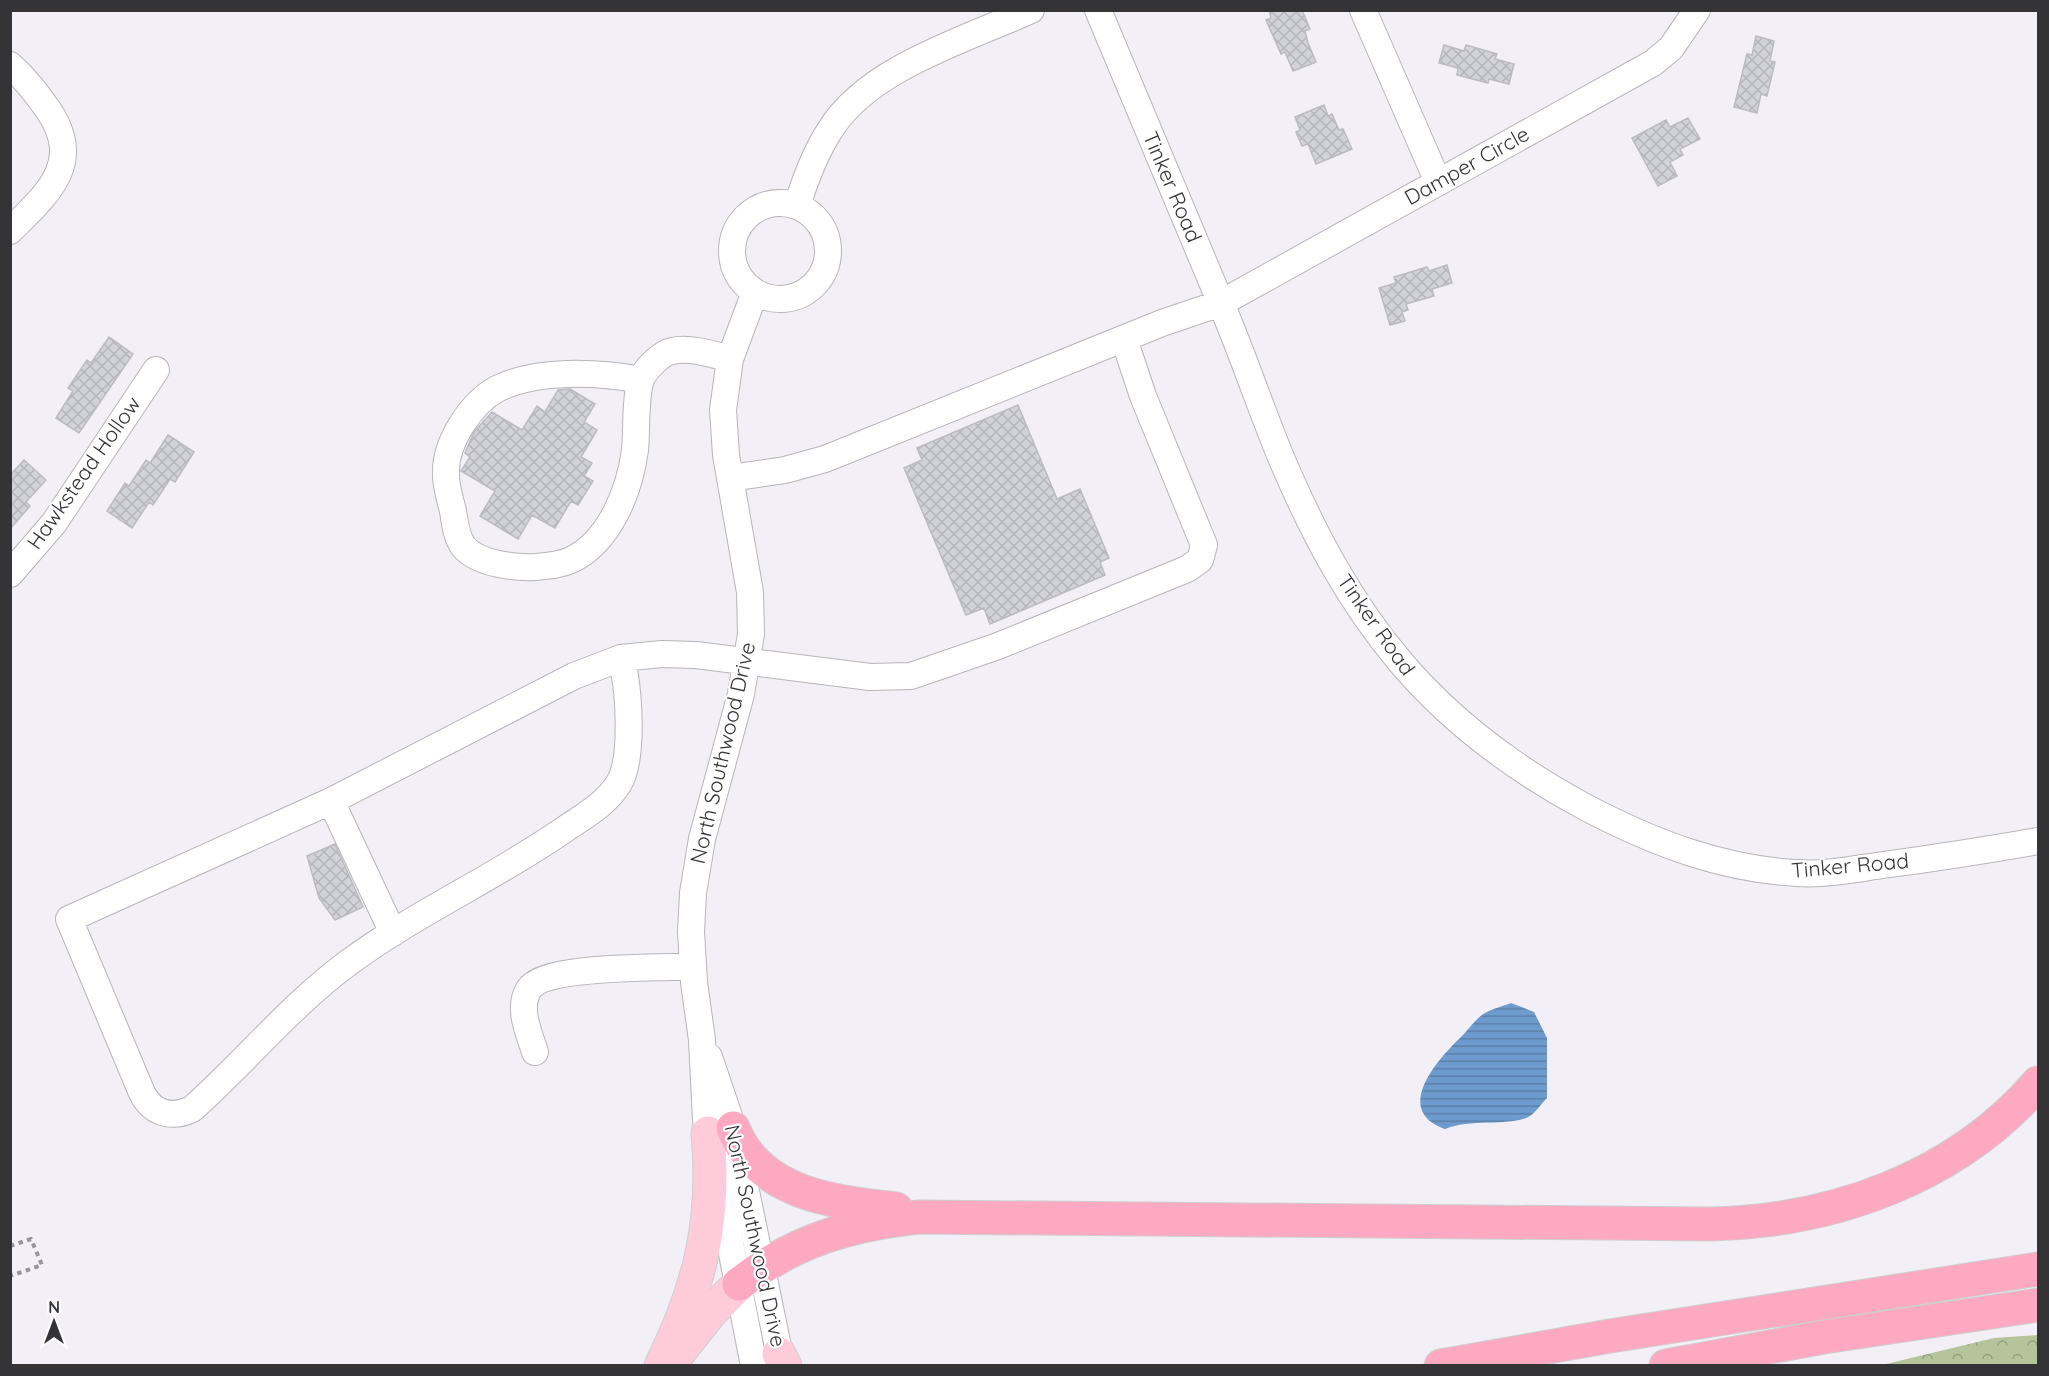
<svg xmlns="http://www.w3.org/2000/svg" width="2049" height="1376" viewBox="0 0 2049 1376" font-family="Quicksand,sans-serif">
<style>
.forest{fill:url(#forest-crowns)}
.water{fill:url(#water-rules)}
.building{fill:url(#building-cross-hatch);stroke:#bcbbc3;stroke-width:1.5}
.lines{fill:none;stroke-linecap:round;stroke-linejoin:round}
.minor-casing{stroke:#b7b4bb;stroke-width:28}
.major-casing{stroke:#cececf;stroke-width:35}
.highway-casing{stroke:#cececf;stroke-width:35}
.path{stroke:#97959a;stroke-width:4;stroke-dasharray:4.5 4.5;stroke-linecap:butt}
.minor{stroke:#fff;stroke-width:26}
.major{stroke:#fecbda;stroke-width:33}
.highway{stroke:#fea9c2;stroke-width:33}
.labels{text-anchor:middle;stroke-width:4.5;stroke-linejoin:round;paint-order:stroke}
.street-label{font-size:21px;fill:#343336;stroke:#fefeff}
</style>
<defs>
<pattern id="forest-crowns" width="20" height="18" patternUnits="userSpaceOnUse" patternTransform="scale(1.5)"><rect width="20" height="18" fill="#b5c49a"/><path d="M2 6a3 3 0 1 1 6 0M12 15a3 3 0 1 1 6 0" fill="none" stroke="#94a07e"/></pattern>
<pattern id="water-rules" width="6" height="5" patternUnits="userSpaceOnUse" patternTransform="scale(1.5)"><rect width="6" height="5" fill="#6e9bce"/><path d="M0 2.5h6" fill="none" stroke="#5b7fa8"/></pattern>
<pattern id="building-cross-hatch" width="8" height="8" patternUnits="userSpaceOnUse" patternTransform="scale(1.5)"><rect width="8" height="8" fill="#d2d2d9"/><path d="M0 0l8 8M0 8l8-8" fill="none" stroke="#b5b5bb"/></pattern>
</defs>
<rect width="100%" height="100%" fill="#f2eff6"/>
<path class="forest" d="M2038,1335v30h-156l112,-27z"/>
<path class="water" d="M1511,1003l23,9 13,26v60c-5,5 -11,14 -17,18 -18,11 -59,2 -85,13 -54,-19 -6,-71 17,-93 7,-7 14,-18 23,-23 7,-4 18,-7 26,-10z"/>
<path class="building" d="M1269,10h33l8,19 -5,2 3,12 8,19 -23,9 -8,-19 -4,2 -15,-34 5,-2z
M1756,36l18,5 -4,20 5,1 -8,34 -6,-2 -4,19 -23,-6 13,-53 5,1z
M1444,45l20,6 2,-6 31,9 -2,5 19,5 -5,20 -20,-5 -1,4 -31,-8 1,-7 -19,-5z
M1324,105l4,11 4,-2 7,16 4,-1 9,20 -36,15 -8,-20 -6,2 -6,-14 4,-2 -5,-13z
M1688,118l12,21 -20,10 3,6 -13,7 7,14 -19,10 -26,-48 34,-18 4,7z
M1447,265l5,18 -20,6 2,7 -28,8 2,6 -6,2 3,9 -15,4 -11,-37 17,-5 -2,-6 33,-10 2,4z
M109,337l24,17 -54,79 -23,-15 17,-27 -5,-3 19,-28 4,3z
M570,389l25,15 -11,18 13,8 -16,27 11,6 -8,13 9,5 -15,24 -7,-4 -16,27 -23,-13 -14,24 -38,-23 15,-25 -34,-20 9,-14 -5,-4 9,-21 18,-20 30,18 15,-24 8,6 13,-22z
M1018,405l39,94 23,-10 29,69 -9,4 5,13 -115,49 -6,-16 -18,7 -62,-147 18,-8 -5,-12z
M168,435l26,17 -19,30 -5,-3 -17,26 -4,-3 -17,26 -25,-17 18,-28 4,3 17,-26 4,3z
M24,460l22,20 -20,22 4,4 -20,23v-54z
M335,844l28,63 -28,13 -16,-22 -12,-42z"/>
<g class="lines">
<g class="minor-casing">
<path id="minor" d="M1098,10c41,97 82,194 122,291 22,51 39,103 60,154 69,164 148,268 307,353 67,35 135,61 210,65 29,2 58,-4 86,-8 52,-7 104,-15 155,-24
M1363,10l75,172
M10,65c16,14 27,29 39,46 35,53 -2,83 -39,120
M732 251a48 48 0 1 1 96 0a48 48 0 1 1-96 0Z
M797,206c8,-26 18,-53 33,-76 38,-62 137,-91 201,-120
M640,380c-42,-8 -103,-11 -143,9 -26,14 -51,53 -51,82 -1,13 4,28 7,40 2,12 3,25 10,35 14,18 52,22 73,21 12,-1 24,-2 35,-7 39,-18 59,-71 64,-110 2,-22 0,-47 5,-68 3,-11 21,-29 32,-31 18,-4 40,3 58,8
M730,478l55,-8 40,-11 337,-136 59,-20 432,-240 18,-15 26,-38
M10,574l44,-51 102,-153
M621,658c8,28 13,100 -2,125 -12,20 -33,32 -51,44 -71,50 -151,85 -220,136 -57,42 -103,99 -156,146 -21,10 -40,4 -50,-16l-73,-174 262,-118 243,-125 47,-18 41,-4 34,1 174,22 41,-1 87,-30 189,-77 13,-9 4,-15 -61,-149 -19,-57
M331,801l62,132
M535,1052c-6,-19 -18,-44 -6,-63 17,-25 131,-20 164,-23
M709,1057l24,71 49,238
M754,1366l-48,-246 -4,-80 -8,-58 -3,-50 2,-39 9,-54 39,-145 10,-60 -1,-42 -24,-137 -3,-45 7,-51 25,-67"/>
</g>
<g class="major-casing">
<path id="major" d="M679,1352l31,-39 29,-29
M779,1354l6,12
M661,1366c39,-79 55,-145 47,-233"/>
</g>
<g class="highway-casing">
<path id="highway" d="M733,1128c26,66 100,74 163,81
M739,1284c54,-43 112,-60 180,-67l789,7c124,-2 248,-46 330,-141
M1441,1366l169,-30 428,-67
M1666,1366l158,-29 214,-32"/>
</g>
<path class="path" d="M10,1246l21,-7 11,26 -32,11"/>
<use href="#minor" class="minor"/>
<use href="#major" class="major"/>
<use href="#highway" class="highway"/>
</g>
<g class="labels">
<g class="street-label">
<text transform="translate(1467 166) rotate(-29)" y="7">Damper Circle</text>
<text transform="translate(1172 187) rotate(67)" y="7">Tinker Road</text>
<text transform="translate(84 473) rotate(-55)" y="7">Hawkstead Hollow</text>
<text transform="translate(1376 625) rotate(55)" y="7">Tinker Road</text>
<text transform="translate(723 753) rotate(-77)" y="7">North Southwood Drive</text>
<text transform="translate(1850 866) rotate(-5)" y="7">Tinker Road</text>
<text transform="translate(755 1236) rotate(78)" y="7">North Southwood Drive</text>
</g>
</g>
<rect width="2049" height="1376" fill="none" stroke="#343336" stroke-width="24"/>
<g transform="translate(54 1322)" stroke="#fefeff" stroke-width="4.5" paint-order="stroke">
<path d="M0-4.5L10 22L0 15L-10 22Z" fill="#343336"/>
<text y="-9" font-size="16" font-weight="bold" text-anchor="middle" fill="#343336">N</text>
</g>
</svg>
